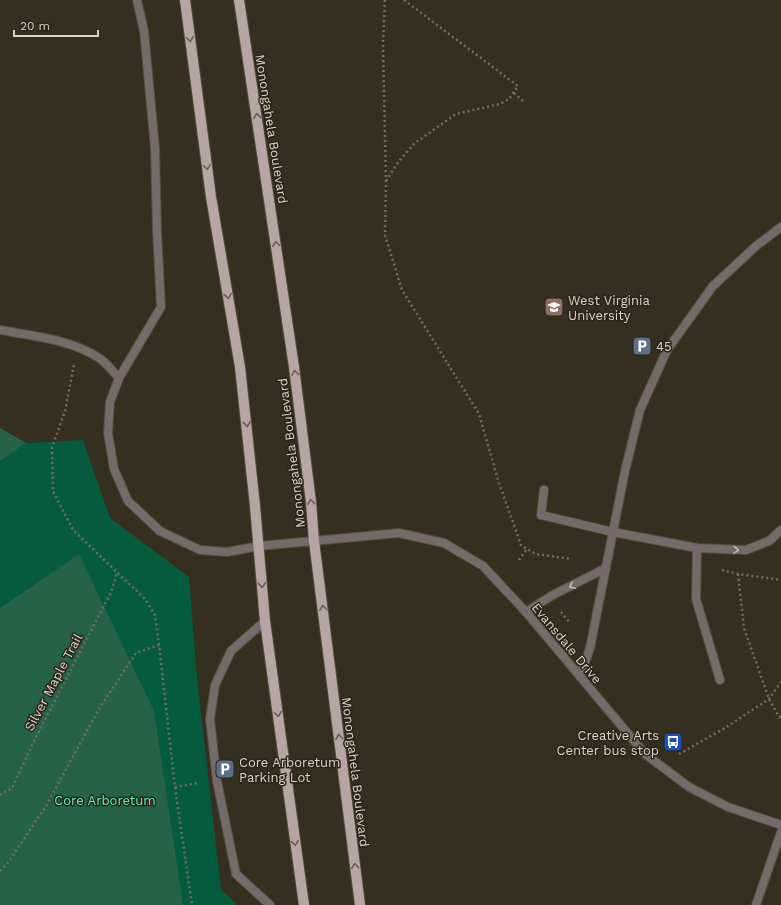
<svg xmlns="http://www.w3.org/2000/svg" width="781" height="905" viewBox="0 0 781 905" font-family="'Work Sans',sans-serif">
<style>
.green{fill:#055b3d}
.forest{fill:#266248}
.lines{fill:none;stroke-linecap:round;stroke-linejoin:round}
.lane-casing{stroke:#524d3f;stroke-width:10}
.street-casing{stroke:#524d3f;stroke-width:10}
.primary-casing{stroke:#524d3f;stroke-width:12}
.path{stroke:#726d60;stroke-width:2.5;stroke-dasharray:2 3;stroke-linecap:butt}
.lane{stroke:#746a6a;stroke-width:8}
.street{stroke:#746a6a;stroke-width:8}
.primary{stroke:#b7a4a4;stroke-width:10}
.oneway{stroke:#6a5e56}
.oneway2{stroke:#bebab2}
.labels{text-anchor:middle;stroke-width:3;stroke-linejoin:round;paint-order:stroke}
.street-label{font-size:13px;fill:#d7d4ca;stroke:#2b2517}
.poi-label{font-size:13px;fill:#d7d4ca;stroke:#2b2517;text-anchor:start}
.park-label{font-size:13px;fill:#5bf3b4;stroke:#2b2517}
</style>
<rect width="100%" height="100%" fill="#352f20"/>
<path class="green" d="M0,428l26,15 57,-3 27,78 79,59 8,101 24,212 17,15h-238z"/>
<path class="forest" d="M0,428l26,15 -26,18z
M79,554l75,157 29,194h-183v-297z"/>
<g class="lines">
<g class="lane-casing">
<path id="lane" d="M137,0l7,31 11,117 2,83 4,76 -42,71 -9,24 -2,31 6,36 14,32 32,30 40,19 27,2 32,-6
M0,330c33,6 70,9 99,28 8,5 14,14 20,20
M544,490l-3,25 72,17 84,16 49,2 23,-9 12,-11
M697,548l-1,51 24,81
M526,612l25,-16 55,-28
M265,621l-34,30 -16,34 -5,34 7,62 19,93 34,31
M580,677l10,-29 35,-177 15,-61 27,-60 46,-64 43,-40 25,-19
M756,905l25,-73"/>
</g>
<g class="street-casing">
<path id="street" d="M259,546l140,-13 45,10 39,23 43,46 119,142 44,33 39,20 53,18"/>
</g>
<g class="primary-casing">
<path id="primary" d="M185,0l26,197 29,170 15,139 10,115 39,284
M239,0l55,367 17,135 3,39 46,364"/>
</g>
<path class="path" d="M385,0l-2,43 3,138 -1,54 17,55 77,124 20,69 22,62 6,4
M514,93l9,8
M386,181l13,-20 16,-18 41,-29 44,-10 9,-5 9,-13 -114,-86
M74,365l-9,46 -13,37 1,43 20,39 72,69 10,16 4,30 16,142 17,118
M519,560l8,-11 9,5 36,5
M722,570l16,4 43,6
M738,574l6,54 25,71 10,18h2
M561,612l9,11
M679,754l46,-26 44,-29 12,-17
M175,787l23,-4
M0,795l12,-7 23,-49 76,-147 6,-19
M0,871l7,-7 39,-58 53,-97 37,-56 23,-8"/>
<use href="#lane" class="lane"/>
<use href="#street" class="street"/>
<use href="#primary" class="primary"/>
</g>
<defs><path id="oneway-chevron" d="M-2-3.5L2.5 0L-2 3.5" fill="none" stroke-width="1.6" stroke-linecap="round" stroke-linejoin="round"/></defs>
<g class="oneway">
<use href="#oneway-chevron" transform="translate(190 39) rotate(82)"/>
<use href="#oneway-chevron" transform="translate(257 116) rotate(-99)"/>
<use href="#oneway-chevron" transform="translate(207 167) rotate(82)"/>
<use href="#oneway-chevron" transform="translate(276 244) rotate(-98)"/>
<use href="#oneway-chevron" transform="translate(228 296) rotate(80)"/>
<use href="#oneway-chevron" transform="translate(295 373) rotate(-97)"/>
<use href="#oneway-chevron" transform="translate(247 424) rotate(84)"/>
<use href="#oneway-chevron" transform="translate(311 502) rotate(-96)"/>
<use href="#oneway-chevron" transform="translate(262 585) rotate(85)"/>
<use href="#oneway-chevron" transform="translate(323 608) rotate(-97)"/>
<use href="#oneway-chevron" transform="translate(278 714) rotate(82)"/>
<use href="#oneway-chevron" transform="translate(339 737) rotate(-97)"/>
<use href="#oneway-chevron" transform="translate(295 843) rotate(82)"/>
<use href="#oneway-chevron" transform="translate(355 866) rotate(-97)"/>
</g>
<g class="oneway2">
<use href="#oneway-chevron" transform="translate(736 550) rotate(3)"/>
<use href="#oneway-chevron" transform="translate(572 586) rotate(153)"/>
</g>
<defs>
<g id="university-square" transform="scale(1)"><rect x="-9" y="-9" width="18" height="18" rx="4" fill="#8d6e63" stroke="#2b2517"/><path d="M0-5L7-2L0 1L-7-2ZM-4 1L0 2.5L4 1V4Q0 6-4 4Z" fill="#fff"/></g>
<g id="parking-square" transform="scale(1)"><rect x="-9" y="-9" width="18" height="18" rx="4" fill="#5c6f8a" stroke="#2b2517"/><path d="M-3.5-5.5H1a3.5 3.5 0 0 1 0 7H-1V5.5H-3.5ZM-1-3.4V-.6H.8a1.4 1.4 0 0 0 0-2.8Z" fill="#fff"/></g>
<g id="bus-square" transform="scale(1)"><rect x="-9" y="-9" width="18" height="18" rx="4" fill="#1a4fb4" stroke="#2b2517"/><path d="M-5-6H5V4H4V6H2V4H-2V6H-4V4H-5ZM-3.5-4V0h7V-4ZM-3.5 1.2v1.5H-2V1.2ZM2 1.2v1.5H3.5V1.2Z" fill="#fff"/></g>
</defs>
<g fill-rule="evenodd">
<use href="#university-square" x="554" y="307"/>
<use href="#parking-square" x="642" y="346"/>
<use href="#bus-square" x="673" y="742"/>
<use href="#parking-square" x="225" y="769"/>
</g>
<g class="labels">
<g class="street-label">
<text transform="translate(272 129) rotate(81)" y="5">Monongahela Boulevard</text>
<text transform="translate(291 453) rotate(-97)" y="5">Monongahela Boulevard</text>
<text transform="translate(567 643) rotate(50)" y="5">Evansdale Drive</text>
<text transform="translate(53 682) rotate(-62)" y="5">Silver Maple Trail</text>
<text transform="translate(356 772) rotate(83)" y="5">Monongahela Boulevard</text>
</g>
<g class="poi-label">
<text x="568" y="305">West Virginia<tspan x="568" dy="15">University</tspan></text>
<text x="656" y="351">45</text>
<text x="659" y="740" text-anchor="end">Creative Arts<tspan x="659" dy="15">Center bus stop</tspan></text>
<text x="239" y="767">Core Arboretum<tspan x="239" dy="15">Parking Lot</tspan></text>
</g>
<g class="park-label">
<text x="105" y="805">Core Arboretum</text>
</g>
</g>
<path d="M14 30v6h84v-6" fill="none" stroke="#d7d4ca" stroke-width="2"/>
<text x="20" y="30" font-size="12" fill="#d7d4ca" stroke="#2b2517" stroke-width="3" paint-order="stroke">20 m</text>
</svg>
